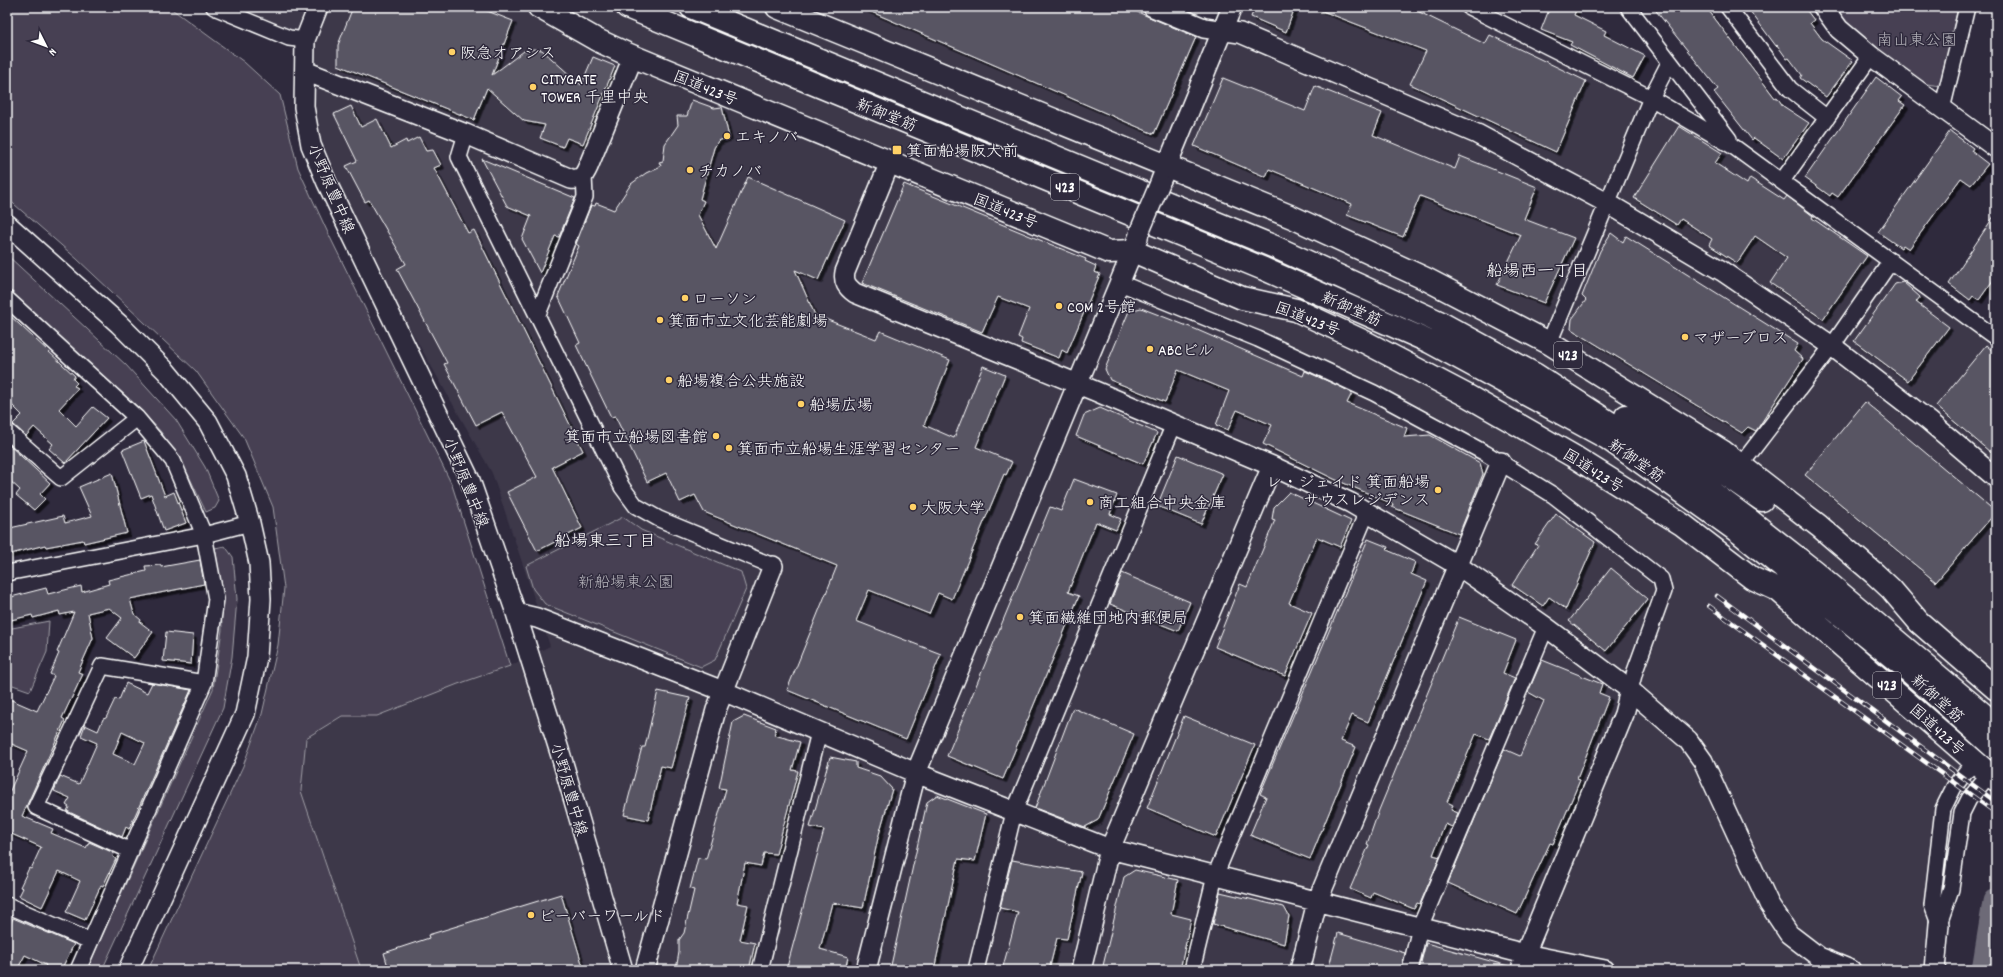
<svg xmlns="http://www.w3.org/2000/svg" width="2003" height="977" viewBox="0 0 2003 977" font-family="Dekko,'Klee One',sans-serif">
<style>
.built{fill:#3c3749}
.green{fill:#464152;stroke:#a2a0a8}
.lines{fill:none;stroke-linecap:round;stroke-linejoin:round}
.river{stroke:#6d6a77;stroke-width:27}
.building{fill:#595564;stroke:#fff;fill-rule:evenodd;filter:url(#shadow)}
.minor-casing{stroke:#fff;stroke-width:18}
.tertiary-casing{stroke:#fff;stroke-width:22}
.trunk-casing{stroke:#fff;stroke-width:25}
.minor{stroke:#2f2a3d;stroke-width:15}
.tertiary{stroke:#2f2a3d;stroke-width:19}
.trunk{stroke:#2f2a3d;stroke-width:22}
.rail-casing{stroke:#fff;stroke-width:4.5}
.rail{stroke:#2f2a3d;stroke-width:3;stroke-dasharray:9;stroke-linecap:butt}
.tertiary-bridge-casing{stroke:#fff;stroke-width:22;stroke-linecap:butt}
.tertiary-bridge{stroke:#2f2a3d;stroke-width:19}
.poi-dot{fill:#ffd166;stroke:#2f2a3d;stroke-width:1.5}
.labels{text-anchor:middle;stroke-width:3;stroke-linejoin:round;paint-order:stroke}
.shield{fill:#2f2a3d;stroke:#c1bfc5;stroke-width:1}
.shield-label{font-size:15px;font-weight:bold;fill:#fff}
.park-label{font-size:16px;fill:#b5b3ba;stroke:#2f2a3d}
.poi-label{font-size:16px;fill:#fff;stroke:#2f2a3d;text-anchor:start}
.street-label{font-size:16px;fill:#fff;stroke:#2f2a3d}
.neighbourhood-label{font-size:17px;fill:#fff;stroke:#2f2a3d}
</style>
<defs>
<filter id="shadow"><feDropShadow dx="3.5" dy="3.5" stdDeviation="0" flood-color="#0009"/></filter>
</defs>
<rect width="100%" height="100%" fill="#2f2a3d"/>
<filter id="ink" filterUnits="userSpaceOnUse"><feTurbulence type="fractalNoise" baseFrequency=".025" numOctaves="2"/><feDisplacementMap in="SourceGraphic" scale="8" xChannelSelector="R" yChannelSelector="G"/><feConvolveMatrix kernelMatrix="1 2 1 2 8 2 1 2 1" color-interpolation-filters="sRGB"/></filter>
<g filter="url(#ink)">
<path class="built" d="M214,7h939l69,22 10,-22h237l182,91 345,240v390l-43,77 -3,15 -15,150h-1576l2,-2 -60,-177 5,-53 36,-22h35l81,-32 52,-18 40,-20 -58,-173 -165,-290 -16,-38 -6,-105z"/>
<path class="green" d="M7,7h162l75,55 36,33 18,73 30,65 124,252 58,181 -52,18 -81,32h-35l-36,22 -5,53 60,178 -2,1h-211l95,-204 19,-52 16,-69 6,-57 -11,-81 -29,-69 -48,-67 -119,-112 -70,-61z
M1833,7h125l-17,79 -21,-3 -62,-49z
M7,255l119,110 50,55 29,47 14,34 -4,7 -9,4 -18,-38 -27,-42 -22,-24 -132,-119z
M623,517l18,13 100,42 5,17 -31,71 -14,7 -156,-63 -12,-15 -7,-23z
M225,546l8,11 4,42 -5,58 -9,51 -121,262h-15l126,-281 9,-59 -1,-45 -6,-37z
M49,621l-2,31 -17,39 -23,-8v-54z"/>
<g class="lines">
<path class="river" d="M1985,970l11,-68"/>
</g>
<path class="building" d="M353,7h124l36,14 -21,54 32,-24 9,-2 9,1 39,35 12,-28 22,9 -32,78 -16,-6 -4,9 -23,-9 5,-13 -21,-4 -37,-33 -13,32 -136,-55v-20z
M860,7h266l70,30 -42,97z
M1255,7h40l-9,25 -35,-15z
M1312,7h97l76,37 5,-9 96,46 -30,71 -146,-68 16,-33z
M1550,7h19l7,3 -2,5 32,16 -2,4 41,21 -12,22 -63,-33 2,-3 -31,-12z
M1653,7h53l69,91 2,-1 6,9 26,17 -26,36 -29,-21 -2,2 -38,-48 4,-3z
M1747,7h57l10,13 -4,3 12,16 31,22 -27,36 -26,-19 2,-3 -13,-17 -2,1 -10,-14 -1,1z
M1876,77l26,20 -3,4 6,4 -67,92 -6,-4 -2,3 -25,-18z
M1223,78l82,33 10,-25 67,27 -9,22 82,34 5,-13 77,31 -13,32 50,19 -30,65 -47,-18 24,-50 -101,-39 -17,41 -56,-22 5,-11 -83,-35 -3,8 -72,-31z
M692,100l22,8 8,-1 7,30 -11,4 -4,7 -14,51 4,2 -6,14 18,34 32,-72 97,43 -27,60 -23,-10 20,45 61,24 4,-8 70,29 -26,65 30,13 29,-72 22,9 -29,72 36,15 -6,13 -2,-1 -52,125 -14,-6 -9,21 -60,-24 -13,31 85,33 -35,85 -119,-49 50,-124 -133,-54 -9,-17 -15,7 -14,-29 -19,9 -32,-66 -4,1 -35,-72 4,-2 -22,-47 21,-50 -3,-2 15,-39 4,1 1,-3 18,7 17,-26 15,-11 15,-7 -2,-4 4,-1 2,-17 13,-19 -1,-9h10z
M351,106l10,21 16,-8 14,29 15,-8 1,3 12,-6 7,14 7,-1 8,15 -7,3 34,65 6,-3 109,221 -31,16 30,61 -45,23 -30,-59 30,-15 -35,-65 -26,13 -32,-61 3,-1 -50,-94 9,-5 -37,-64 -4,2 -19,-36 11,-5 -23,-47z
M1679,126l43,27 -7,10 32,21 3,-6 34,22 3,-4 26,20 -1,2 55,38 -44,63 -53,-36 17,-25 -32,-22 -18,27 -28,-18 3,-6 -31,-20 -4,6 -43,-27z
M1950,131l23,17 -2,3 17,13 -17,21 -10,-7 -52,71 -6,-4 -2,3 -23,-16z
M482,159l93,39 -16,39 -4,-1 -15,37 -18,-34 9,-23 -24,-10z
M904,184l182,75 -1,2 11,5 -2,6 6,2 -33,79 -5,-3 -3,8 -38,-15 1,-4 -4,-2 11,-28 -31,-12 -16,35 -120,-49z
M1996,213v63l-17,24 -6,-4 -3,4 -21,-16z
M1611,233l12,9 3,-6 172,108 -4,7 9,8 -47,72 -8,-4 -6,6 -171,-104 1,-10 14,-19 -4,-4 18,-45z
M1903,282l17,15 -4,5 33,25 -41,54 -54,-40 41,-57z
M1141,308l54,21 108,47 2,-5 34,15 13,7 -5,10 60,25 -3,9 26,-2 50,28 3,11 -24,60 -67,-27 1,-3 -59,-25 -71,-35 9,-19 -35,-15 -9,20 -12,-5 13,-34 -51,-21 -13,32 -55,-22 -5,-11 24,-58z
M7,313l68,63 -2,3 4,4 -3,3 4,2 -19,21 17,17 17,-19 14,11 -42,45 -16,-14 4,-5 -19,-17 -8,9 -13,-12 9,-9 -15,-15z
M1986,345l10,9v91l-6,7 -54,-46z
M1865,402l131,110 -60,70 -131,-107z
M1100,408l57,25 -14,31 -67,-28 8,-21z
M144,441l21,55 9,-4 12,31 -22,8 -13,-37 -10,4 -19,-48z
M7,443l43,40 -10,11 5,5 -11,11 -18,-15 4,-5 -13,-12z
M1178,455l45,19 -22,50 -44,-18z
M112,473l15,60 -43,10 -1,-3 -37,7 -1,-2 -38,10v-25l3,-2 53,-12 2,7 27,-7 -13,-29z
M1074,479l43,16 -7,19 11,5 -5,11 -20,-8 -28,70 11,4 -76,183 -56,-23 103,-249 11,4z
M1289,492l62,29 -11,26 -23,-10 -28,66 23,10 -27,63 -70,-29 25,-63 7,3 28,-67 -3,-1 2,-12z
M1556,514l39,28 -29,67 -17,-12 -6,9 -31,-21 26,-40 -3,-1z
M1368,539l20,8 -1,3 28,12 -4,12 16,7 -59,141 -16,-7 -11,26 15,6 -46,112 -60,-24 16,-38 -6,-3z
M200,560l4,24 -74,15 4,15 7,6 -1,2 13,10 -19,26 -27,-20 15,-20 -13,-10 -21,5 5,25 -15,34 5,2 -21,44 3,2 -43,96 31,13 -2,4 35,15 3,-6 25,11 -1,4 3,2 -13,27 -2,-1 -16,35 -19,-8 14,-31 -21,-10 -17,36 -23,-11 4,-8 -3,-1 9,-19 2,1 10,-22 -34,-15v-35l21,-46 -21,-9v-44l30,13 17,-35 -4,-2 9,-21 -2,-1 17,-40 -14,3 -1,-4 -26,7 -1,-3 -25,6v-23l39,-10 2,6 33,-8 1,6 27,-8 -1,-4 38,-9 -1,-5 16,-1v2z
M1611,568l37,31 -42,52 -37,-30z
M1122,573l68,29 -12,29 -68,-27z
M1459,617l57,23 -13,33 12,5 -26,61 -13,-5 -29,68 6,3 -2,5 7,3 -6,14 -7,-3 -12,31 7,2 -20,47 -3,-1 -3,6 -41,-17 -2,6 -21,-9 19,-44 -2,-1 12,-34z
M166,632l27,3 -2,29 -28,-3z
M1542,660l60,24 -3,9 10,4 -32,82 3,1 -27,64 -3,-1 -33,71 -69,-31 56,-134 16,7 24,-55 -16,-9z
M126,683l21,10 5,-10 39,7 -62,139 -3,-2 -4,10 -55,-26 2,-4 -3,-2 4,-7 -16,-7 6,-15 19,8 18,-41 -16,-7 4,-11 13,6 5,-12 3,-1 9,-19 4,1zM122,732l23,11 -10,21 -22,-10z
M658,691l32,7 -19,70 -10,-2 -13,54 -24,-5 18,-68h3z
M1073,708l61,26 -36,86 -13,7 -50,-19z
M744,716l32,12 -2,7 26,7 -8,28 6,1 -22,83 -12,-1 -3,13 -16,-3 -8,40 11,2 -8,35 15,3 -6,27h-20l-24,-5 -1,5h-28l3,-18v-12l5,-7 10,-43 -4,-1 8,-31 8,1 20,-70 -7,-1 14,-66z
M1184,716l71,29 -39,92 -69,-29z
M830,757l26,5v6l24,8 12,13 -14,49 -15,70 -31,-5 -12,46 28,8 -3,13h-46l-12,-3 37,-137 -14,-3z
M937,795l49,19 -11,47 -17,-2 -24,111h-44l37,-168z
M1012,860l70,12 -15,67 -10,-1 -8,32h-47l16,-58 -18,-4z
M1135,870l43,10 -7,34 20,5 -11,51h-78l22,-93z
M1220,892l64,15 5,9 -5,28 -71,-20z
M561,894l23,76h-195l-5,-17 45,-15 -1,-3z
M13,918l61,26 -13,26h-9l-7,-3 1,-2 -21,-10 -8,15h-10v-37z
M1338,933l67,20 -4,17h-73z
M1426,943l82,23 -1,4h-88z"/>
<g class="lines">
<g class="minor-casing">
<path id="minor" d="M214,7l75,31 16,2
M1469,7l182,91 83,49 262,191
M1628,7l101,132
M1728,7l62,82 37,29
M1942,109l25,-102
M466,134l-7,23 163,330 14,19 23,13 114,47
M1782,181l89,-125
M1120,283l138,56 116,54 111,60 68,42 108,84 3,12 -29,80 -5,19
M7,299l130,119 36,43 31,74 12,64 -12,84 -126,287
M538,314l47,-117 -1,-21
M1549,343l102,-245 18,-35
M7,431l54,47 76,-60
M1740,466l92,-120 59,-85
M7,573l197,-38 46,-12
M131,851l-95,-44 66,-141 102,17
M7,905l83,36
M1939,924l-7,-19 11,-96 11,-22 14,-18 3,-10
M1939,924l12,-35 11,-76 7,-14 20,-24
M760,970l59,-238
M976,970l38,-158 160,-388
M1192,970l23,-94 152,-364
M1410,970l10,-43 126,-300"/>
</g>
<g class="tertiary-casing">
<path id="tertiary" d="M318,7l-13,33 -1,67 7,38 16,38 143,297 46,133 45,143 62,214
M1153,7l51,21 36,5 237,101 130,69 115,68 110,75 97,75 67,57
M1823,7l16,22 32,27 125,92
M305,71l161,63 105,45c10,1 13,-3 17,-12l45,-110
M890,162l-45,110c-2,10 2,15 10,21l240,98 177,75 79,37 106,62 89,62 84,63 58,50 15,21 66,143 20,30 30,23 32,13
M1161,180l71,-173
M7,224l112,100 47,47 42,51 28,54 14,47 9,40 2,36 -4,58 -12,57 -117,256
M516,613l21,5 186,73 193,82 194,76 415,105 80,16
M645,970l71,-260 57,-144
M866,970l50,-197 222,-535
M1081,970l29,-121 162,-383
M1300,970l17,-68 184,-440
M1521,970l4,-16 99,-240 6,-24
M1935,970l4,-46"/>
</g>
<g class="trunk-casing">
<path id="trunk" d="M539,7l58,33 30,14 482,198 24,-1 109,47 54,12 69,32 101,53 107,61 110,69 69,53 26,12 218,190
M627,7l637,262 166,73 144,78 33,18 133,95 162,132 94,84
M691,7l584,240 162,74 99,54 142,92 70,52 66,52 182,154
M777,7l515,210 134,62 123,64 173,108 97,75 56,48 16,15 28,33 77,67
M1626,416l79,45 57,39"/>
</g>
<use href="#minor" class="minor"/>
<use href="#tertiary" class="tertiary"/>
<use href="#trunk" class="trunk"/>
<g class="rail-casing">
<path id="rail" d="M1717,596l279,206
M1709,606l287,207"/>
</g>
<use href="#rail" class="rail"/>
<g class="tertiary-bridge-casing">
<path id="tertiary-bridge" d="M1139,233l21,-50"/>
</g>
<use href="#tertiary-bridge" class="tertiary-bridge"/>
</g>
</g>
<g class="poi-dot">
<circle cx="452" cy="52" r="4"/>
<circle cx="533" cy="87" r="4"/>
<circle cx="727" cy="136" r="4"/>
<rect x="892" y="145" width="10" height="10" rx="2"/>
<circle cx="690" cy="170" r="4"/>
<circle cx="685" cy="298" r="4"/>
<circle cx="1059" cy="306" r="4"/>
<circle cx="660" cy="320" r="4"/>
<circle cx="1685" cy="337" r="4"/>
<circle cx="1150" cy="349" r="4"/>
<circle cx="669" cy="380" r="4"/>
<circle cx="801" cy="404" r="4"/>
<circle cx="716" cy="436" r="4"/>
<circle cx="729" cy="448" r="4"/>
<circle cx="1438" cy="490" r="4"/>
<circle cx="1090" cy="502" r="4"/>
<circle cx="913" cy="507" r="4"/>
<circle cx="1020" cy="617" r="4"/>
<circle cx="531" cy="915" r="4"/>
</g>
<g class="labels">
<g class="shield">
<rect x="1051" y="174" width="28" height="26" rx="3"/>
<rect x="1554" y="342" width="28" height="26" rx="3"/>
<rect x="1873" y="672" width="28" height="26" rx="3"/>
</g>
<g class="shield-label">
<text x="1065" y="192">423</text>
<text x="1568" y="360">423</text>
<text x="1887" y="690">423</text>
</g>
<g class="park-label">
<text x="1917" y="45">南山東公園</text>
<text x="626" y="587">新船場東公園</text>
</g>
<g class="poi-label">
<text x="460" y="58">阪急オアシス</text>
<text x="541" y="84">CITYGATE<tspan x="541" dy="18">TOWER 千里中央</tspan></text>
<text x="735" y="142">エキノバ</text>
<text x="906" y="156">箕面船場阪大前</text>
<text x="698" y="176">チカノバ</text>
<text x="693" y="304">ローソン</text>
<text x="1067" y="312">COM 2号館</text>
<text x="668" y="326">箕面市立文化芸能劇場</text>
<text x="1693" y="343">マザーブロス</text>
<text x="1158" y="355">ABCビル</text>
<text x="677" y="386">船場複合公共施設</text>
<text x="809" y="410">船場広場</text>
<text x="708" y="442" text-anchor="end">箕面市立船場図書館</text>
<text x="737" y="454">箕面市立船場生涯学習センター</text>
<text x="1430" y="487" text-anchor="end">レ・ジェイド 箕面船場<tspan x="1430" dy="18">サウスレジデンス</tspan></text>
<text x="1098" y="508">商工組合中央金庫</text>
<text x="921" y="513">大阪大学</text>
<text x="1028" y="623">箕面繊維団地内郵便局</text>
<text x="539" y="921">ビーバーワールド</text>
</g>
<g class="street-label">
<text transform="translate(706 87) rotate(22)" y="6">国道423号</text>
<text transform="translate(887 114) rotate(22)" y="6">新御堂筋</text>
<text transform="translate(332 188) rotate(67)" y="6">小野原豊中線</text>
<text transform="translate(1006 210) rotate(22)" y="6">国道423号</text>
<text transform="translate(1352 308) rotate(24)" y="6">新御堂筋</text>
<text transform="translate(1308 318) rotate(21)" y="6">国道423号</text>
<text transform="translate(1637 460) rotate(35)" y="6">新御堂筋</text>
<text transform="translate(1594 470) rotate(32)" y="6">国道423号</text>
<text transform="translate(467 482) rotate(68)" y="6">小野原豊中線</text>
<text transform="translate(1938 698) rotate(42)" y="6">新御堂筋</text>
<text transform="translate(1938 729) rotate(42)" y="6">国道423号</text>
<text transform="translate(570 789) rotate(74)" y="6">小野原豊中線</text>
</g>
<g class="neighbourhood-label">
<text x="1537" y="276">船場西一丁目</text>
<text x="605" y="546">船場東三丁目</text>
</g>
</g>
<rect width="2003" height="977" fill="none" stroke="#2f2a3d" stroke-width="24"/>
<rect x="12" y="12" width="1979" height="953" fill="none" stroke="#fff" stroke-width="1.5" filter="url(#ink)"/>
<g transform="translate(46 46) rotate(132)" stroke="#2f2a3d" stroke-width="3" paint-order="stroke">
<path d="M0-3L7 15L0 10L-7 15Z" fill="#ffffff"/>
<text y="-6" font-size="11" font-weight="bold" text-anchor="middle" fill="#ffffff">N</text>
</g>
</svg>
